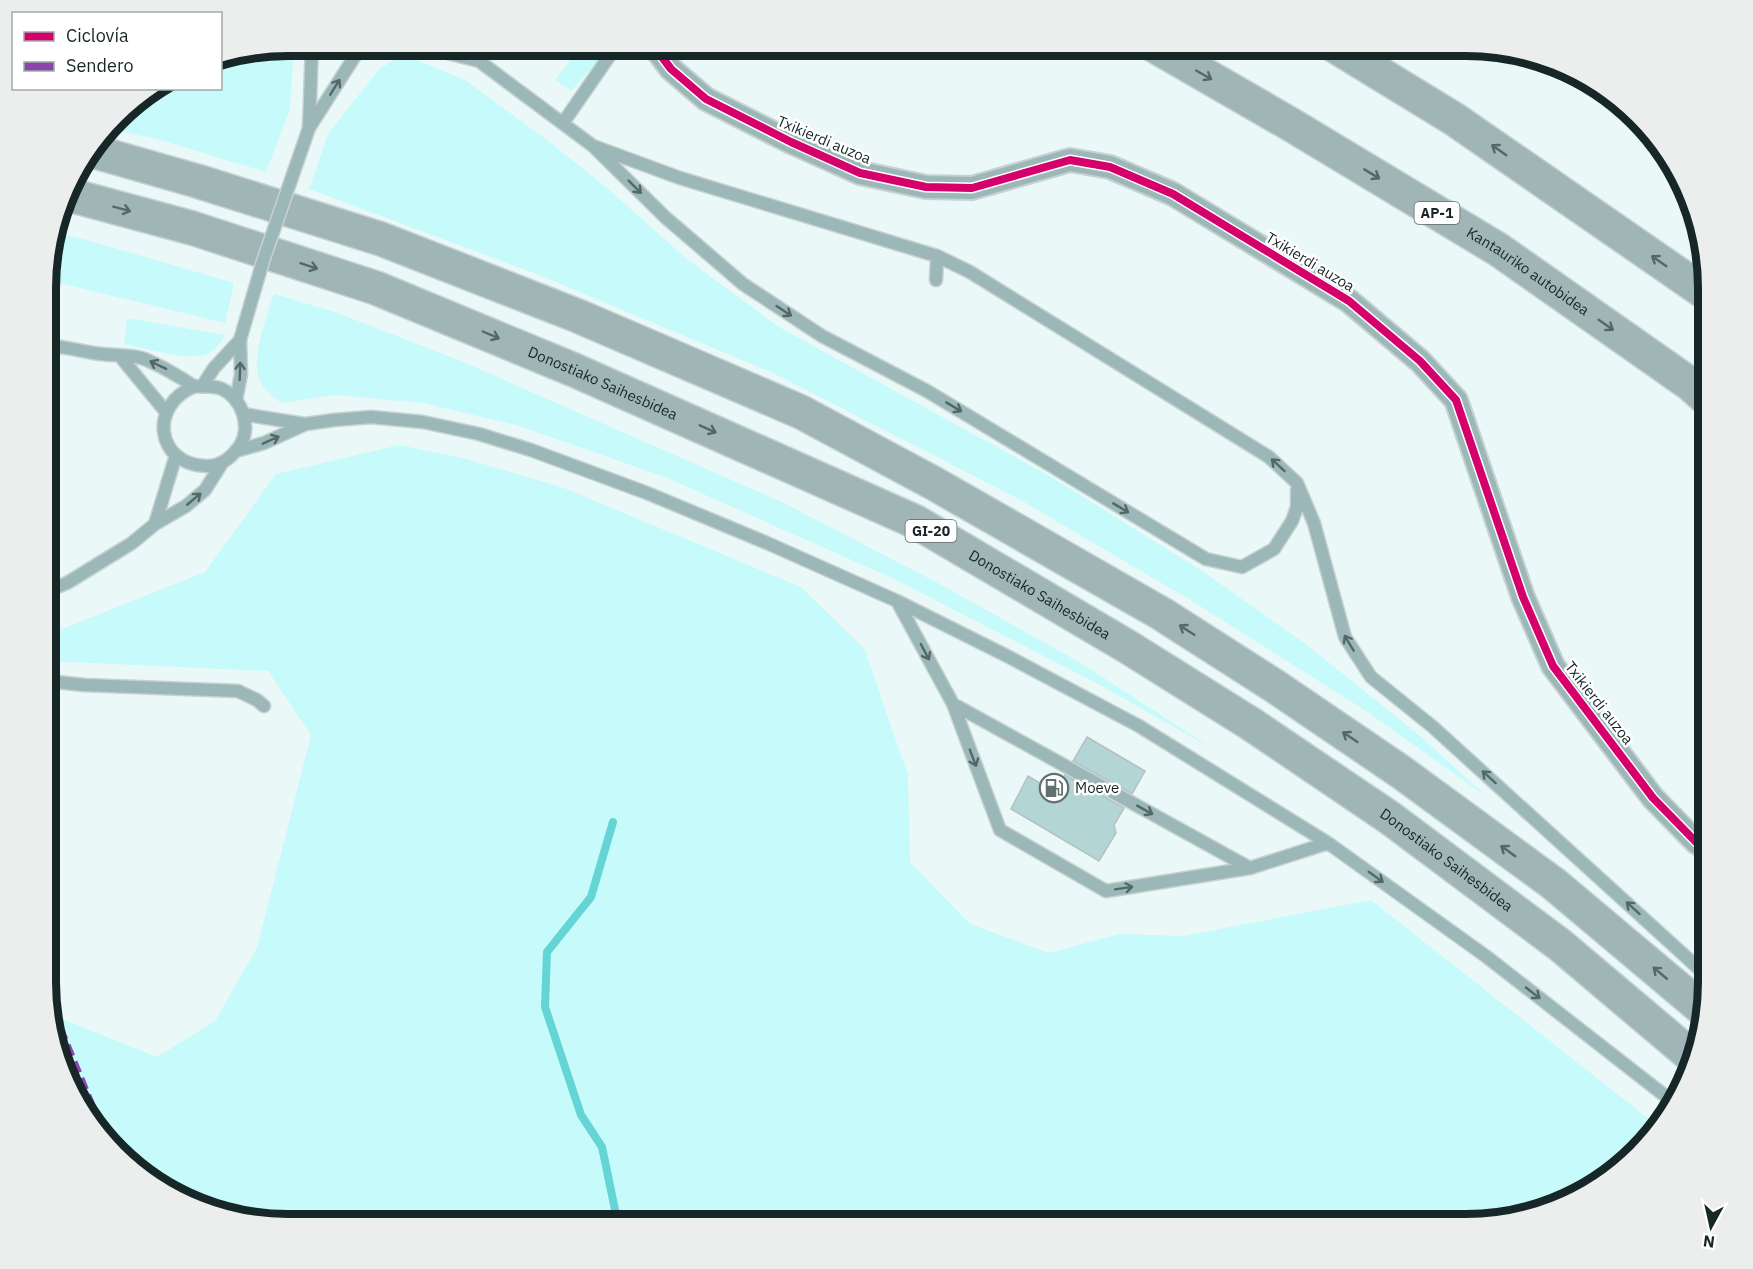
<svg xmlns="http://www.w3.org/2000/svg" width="1753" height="1269" viewBox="0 0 1753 1269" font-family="'IBM Plex Sans',sans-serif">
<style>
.green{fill:#c7fafa}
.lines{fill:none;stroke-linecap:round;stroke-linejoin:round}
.stream{stroke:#65d4d4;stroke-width:8}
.building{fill:#b4d5d5;stroke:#b3c1c1;stroke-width:1.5}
.lane-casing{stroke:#c6d2d2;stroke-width:15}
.street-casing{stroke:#c6d2d2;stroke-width:26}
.highway-casing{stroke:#c6d2d2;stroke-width:36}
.lane{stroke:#9cb7b7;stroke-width:12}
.street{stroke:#9cb7b7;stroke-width:22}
.highway{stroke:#a0b6b6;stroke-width:33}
.lane-bridge-casing{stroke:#c6d2d2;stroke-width:15;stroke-linecap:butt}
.lane-bridge{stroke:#9cb7b7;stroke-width:12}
.quiet{stroke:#8e44ad;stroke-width:6;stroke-dasharray:12 6;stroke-linecap:butt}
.cycleway-casing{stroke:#fff;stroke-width:11}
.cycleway{stroke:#d6006c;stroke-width:8}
.oneway{stroke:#556767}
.oneway2{stroke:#536868}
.labels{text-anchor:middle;stroke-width:5;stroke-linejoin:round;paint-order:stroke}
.shield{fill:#fff;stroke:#5d6868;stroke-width:1.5}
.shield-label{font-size:14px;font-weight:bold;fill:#172727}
.street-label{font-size:15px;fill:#172727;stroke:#fff}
.poi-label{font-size:15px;fill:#172727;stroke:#fff;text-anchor:start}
.rim{fill:none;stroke:#172727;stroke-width:8}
</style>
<rect width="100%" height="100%" fill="#ebf8f8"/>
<path class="green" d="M287,45h7l-4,64 -24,63 -109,-33 -48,-10 18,-24 27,-16 66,-1 1,-30z
M582,45h24l-8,17 -27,29 -16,-11z
M404,55l61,25 86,63 56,45 81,72 91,67 274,151 149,93 105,74 112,90 68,62 -121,-86 -174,-110 -173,-102 -246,-126 -234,-98 -230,-86 19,-55 51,-65z
M54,233l33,7 147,43 -9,40 -178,-43v-24z
M274,294l61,18 126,49 323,142 152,79 145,81 135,88 -116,-66 -208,-107 -227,-101 -146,-51 -95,-23 -89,-8 -54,8c-8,-7 -19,-14 -22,-25 -8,-20 8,-63 15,-84z
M127,318l98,17c-4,7 -9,14 -16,18 -19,10 -64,-5 -85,-9z
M399,445l64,13 101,30 237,99 63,61 44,127 2,87 60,62 79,29 70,-19 64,2 188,-36 288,227 -1,3 -85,69 -107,25 -1194,-1 -63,-12 -70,-37 -62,-71 -30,-90v-13l5,15 105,42 58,-36 42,-73 54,-213 -43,-64 -221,-10v-26l158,-63 71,-98z"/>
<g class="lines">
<path class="stream" d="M613,822l-22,75 -44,55 -2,55 36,108 21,32 16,77"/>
</g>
<path class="building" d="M1087,737l58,34 -13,23 -59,-33z
M1065,775l59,33 -10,17 2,8 -17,28 -88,-52 17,-33 27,16z"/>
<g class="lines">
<g class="lane-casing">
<path id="lane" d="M329,45l18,2 10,-2
M416,45l59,15
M462,45l17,16 114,85 72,71 78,67 79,52 105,55 279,168 36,8 32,-18 18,-28 5,-14v-17
M563,123l54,-78
M309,128l53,-83
M309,128l3,-83
M593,146l87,32 257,78 33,16 299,185 28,26 17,40 31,114 26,40 62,50 274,249
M936,280l1,-24
M47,346c18,0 36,6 54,8 15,2 32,0 46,6 11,5 21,10 32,17 5,2 11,8 16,9 9,2 16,-2 27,3 21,10 30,39 17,58 -8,11 -20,20 -34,19 -49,-2 -57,-61 -10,-80
M119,355l47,57
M203,385l11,-17 26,-28
M236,401l5,-27 -1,-34
M243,414l61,10
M236,451l28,-8 42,-19 28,-4 37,-3 52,5 56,12 52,16 116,43 120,50 130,58 112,56 130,69 189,117 159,114 186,145
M155,524l21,-69
M47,591l20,-8 65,-40 23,-19 31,-18 19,-16 17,-27
M897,601l56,103 297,164 78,-25
M47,681l37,4 154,6 19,9 7,6
M953,704l47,126 106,61 144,-23"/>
</g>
<g class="street-casing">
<path id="street" d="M653,45l18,24 35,30 85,43 69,31 66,14 46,1 98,-28 40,7 63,27 176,107 71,60 36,39 67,197 30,69 100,132 43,44 11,6"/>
</g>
<g class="highway-casing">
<g id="highway">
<path id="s1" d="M1153,45l137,79 209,126 191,134 17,15"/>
<path d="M1333,45l121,74 253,175"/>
<path d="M92,151l105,30 184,58 197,77 223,96 134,72 227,130 111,71 128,87 153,112 151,127"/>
<path id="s2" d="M66,194l126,34 184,60 198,82 342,152 212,125 123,77 139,94 170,127 135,114"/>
</g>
</g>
<use href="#lane" class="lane"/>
<use href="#street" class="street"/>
<use href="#highway" class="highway"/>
<g class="lane-bridge-casing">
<path id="lane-bridge" d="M240,340l23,-79 46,-133"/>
</g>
<use href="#lane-bridge" class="lane-bridge"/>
<path class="quiet" d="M47,995l57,138"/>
<g class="cycleway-casing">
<path id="cycleway" d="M653,45l18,24 35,30 85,43 69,31 66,14 46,1 98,-28 40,7 63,27 176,107 71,60 36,39 67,197 30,69 100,132 43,44 11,6"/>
</g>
<use href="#cycleway" class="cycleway"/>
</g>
<defs><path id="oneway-shaft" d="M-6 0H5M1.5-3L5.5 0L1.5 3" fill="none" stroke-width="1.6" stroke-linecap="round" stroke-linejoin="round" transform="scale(1.5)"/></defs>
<g class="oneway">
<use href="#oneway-shaft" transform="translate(1204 75) rotate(30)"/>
<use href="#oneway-shaft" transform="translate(1499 150) rotate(-145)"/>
<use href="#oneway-shaft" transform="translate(1372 174) rotate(31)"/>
<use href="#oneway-shaft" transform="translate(122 209) rotate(15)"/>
<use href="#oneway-shaft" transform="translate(1659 261) rotate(-145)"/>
<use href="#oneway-shaft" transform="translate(309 266) rotate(18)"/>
<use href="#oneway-shaft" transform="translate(1606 325) rotate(35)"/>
<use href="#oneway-shaft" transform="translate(491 335) rotate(23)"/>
<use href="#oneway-shaft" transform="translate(708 429) rotate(24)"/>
<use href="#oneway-shaft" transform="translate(1187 630) rotate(-147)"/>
<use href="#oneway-shaft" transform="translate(1350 737) rotate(-146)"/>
<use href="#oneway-shaft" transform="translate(1508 851) rotate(-144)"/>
<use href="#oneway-shaft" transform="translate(1660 973) rotate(-140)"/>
</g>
<g class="oneway2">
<use href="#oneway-shaft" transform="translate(335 87) rotate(-58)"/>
<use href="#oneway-shaft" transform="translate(635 187) rotate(45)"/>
<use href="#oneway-shaft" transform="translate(784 311) rotate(33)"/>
<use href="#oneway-shaft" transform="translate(158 365) rotate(-154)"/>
<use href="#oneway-shaft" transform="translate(240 371) rotate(-88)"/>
<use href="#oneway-shaft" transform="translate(954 407) rotate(31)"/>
<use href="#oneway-shaft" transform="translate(271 440) rotate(-24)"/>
<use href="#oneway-shaft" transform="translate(1278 465) rotate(-137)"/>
<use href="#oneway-shaft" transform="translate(194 499) rotate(-40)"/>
<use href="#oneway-shaft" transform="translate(1121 508) rotate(31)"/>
<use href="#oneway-shaft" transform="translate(1349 643) rotate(-121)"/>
<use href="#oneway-shaft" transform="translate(925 652) rotate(62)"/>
<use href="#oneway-shaft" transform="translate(973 758) rotate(69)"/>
<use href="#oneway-shaft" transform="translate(1489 777) rotate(-138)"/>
<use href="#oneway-shaft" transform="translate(1145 810) rotate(29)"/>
<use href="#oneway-shaft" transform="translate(1376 877) rotate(36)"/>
<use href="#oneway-shaft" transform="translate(1124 888) rotate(-9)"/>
<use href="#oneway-shaft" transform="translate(1633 908) rotate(-138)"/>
<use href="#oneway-shaft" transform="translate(1533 993) rotate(38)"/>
</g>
<defs>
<g id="fuel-ring" transform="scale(1.5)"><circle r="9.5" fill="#fff" stroke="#617070" stroke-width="1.5"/><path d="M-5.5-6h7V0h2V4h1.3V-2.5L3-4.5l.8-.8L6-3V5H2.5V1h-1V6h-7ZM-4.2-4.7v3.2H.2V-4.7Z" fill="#617070"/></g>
</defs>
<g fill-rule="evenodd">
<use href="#fuel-ring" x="1054" y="788"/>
</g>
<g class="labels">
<g class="shield">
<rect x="1414.5" y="202" width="45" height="22" rx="4.5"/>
<rect x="905.5" y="520" width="51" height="22" rx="4.5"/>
</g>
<g class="shield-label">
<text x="1437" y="218">AP-1</text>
<text x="931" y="536">GI-20</text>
</g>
<g class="street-label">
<text transform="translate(824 140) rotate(23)" y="5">Txikierdi auzoa</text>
<text transform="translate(1310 262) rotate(31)" y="5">Txikierdi auzoa</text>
<text dy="5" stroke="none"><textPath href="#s1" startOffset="438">Kantauriko autobidea</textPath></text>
<text dy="5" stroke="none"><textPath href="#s2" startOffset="570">Donostiako Saihesbidea</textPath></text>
<text dy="5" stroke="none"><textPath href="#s2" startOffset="1056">Donostiako Saihesbidea</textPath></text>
<text transform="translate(1599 703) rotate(52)" y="5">Txikierdi auzoa</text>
<text dy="5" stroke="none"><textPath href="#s2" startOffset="1542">Donostiako Saihesbidea</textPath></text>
</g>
<g class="poi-label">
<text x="1075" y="793">Moeve</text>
</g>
</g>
<path d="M0 0H1753V1269H0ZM288 56H1466A232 232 0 0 1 1698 288V982A232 232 0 0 1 1466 1214H288A232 232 0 0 1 56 982V288A232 232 0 0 1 288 56Z" fill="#eceeee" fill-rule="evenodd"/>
<path class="rim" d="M288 56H1466A232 232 0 0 1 1698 288V982A232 232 0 0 1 1466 1214H288A232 232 0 0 1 56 982V288A232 232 0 0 1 288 56Z"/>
<rect x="12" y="12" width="210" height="78" fill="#ffffff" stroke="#a2a9a9" stroke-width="1.5"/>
<rect x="24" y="32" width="30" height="9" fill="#d6006c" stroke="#a2a9a9" stroke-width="1.5"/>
<text x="66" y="42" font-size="18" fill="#172727">Ciclovía</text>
<rect x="24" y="62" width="30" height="9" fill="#8e44ad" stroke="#a2a9a9" stroke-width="1.5"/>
<text x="66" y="72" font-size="18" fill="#172727">Sendero</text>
<g transform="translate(1711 1227) rotate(188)" stroke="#ffffff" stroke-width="4.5" paint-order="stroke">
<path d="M0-4.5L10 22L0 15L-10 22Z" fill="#172727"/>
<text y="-9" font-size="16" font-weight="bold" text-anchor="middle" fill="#172727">N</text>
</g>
</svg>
